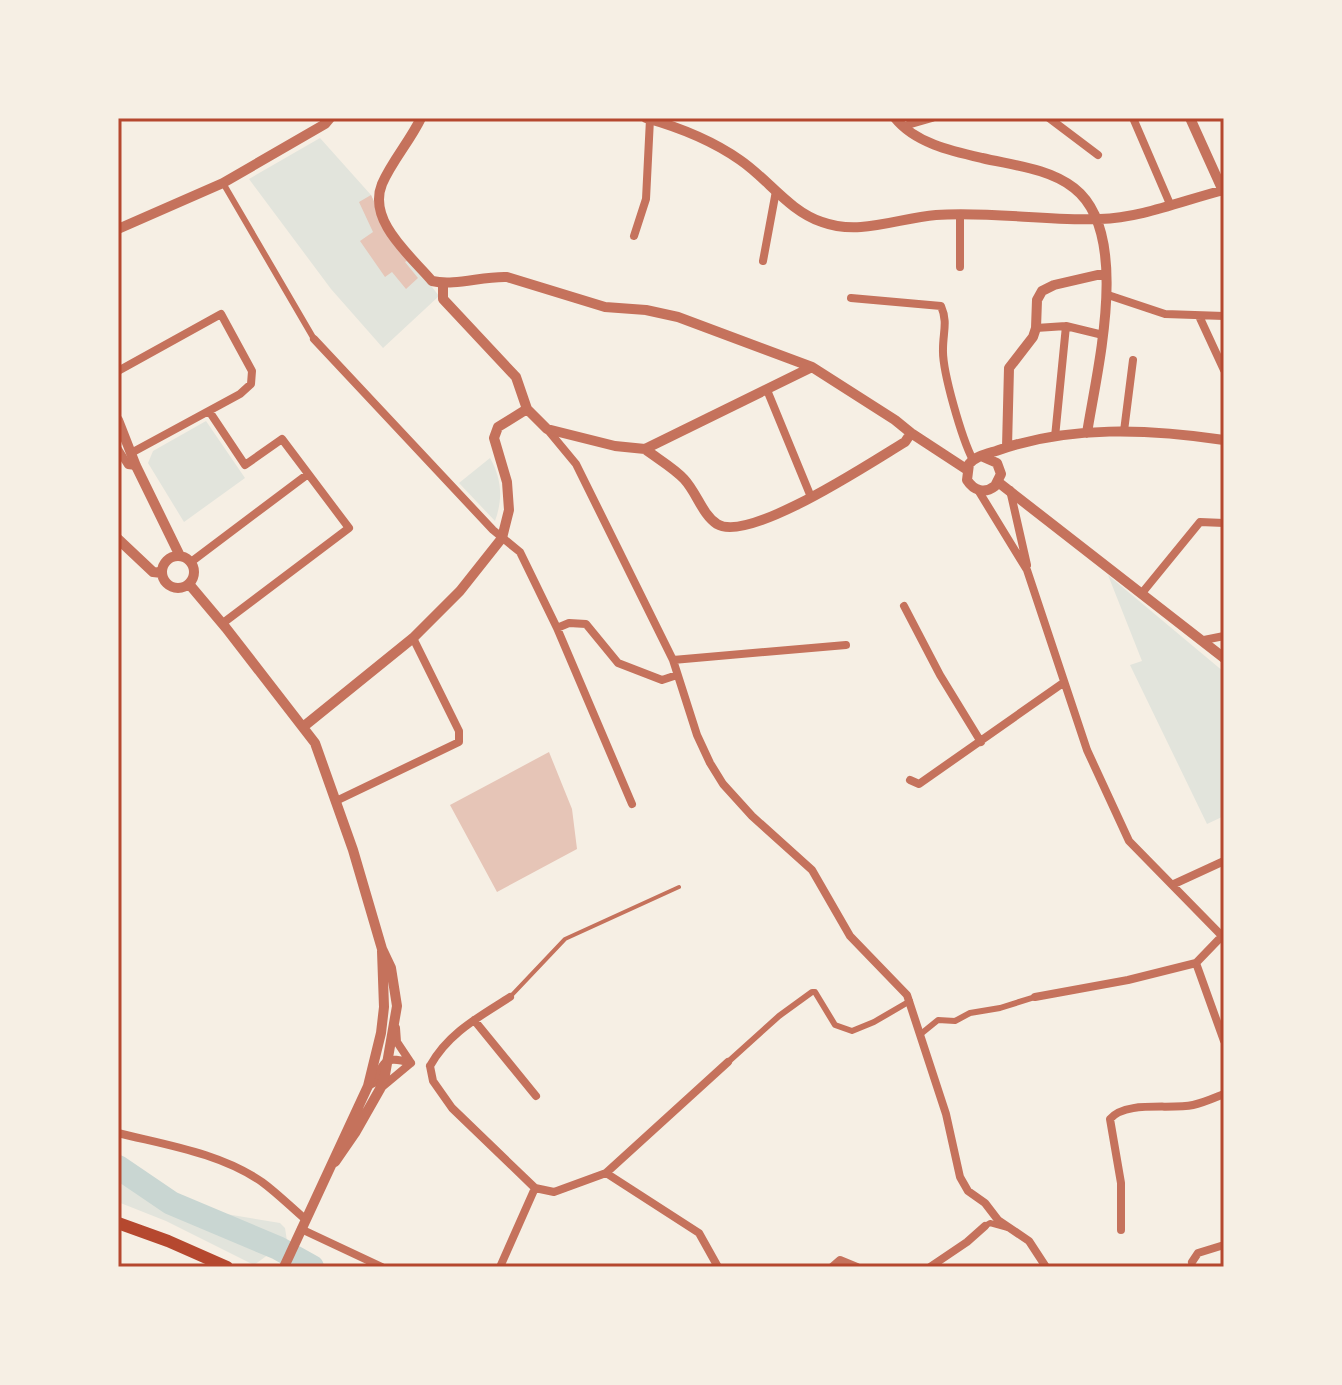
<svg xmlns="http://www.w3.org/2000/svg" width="1342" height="1385" viewBox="0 0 1342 1385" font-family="Roboto,sans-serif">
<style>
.green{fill:#e2e4dc}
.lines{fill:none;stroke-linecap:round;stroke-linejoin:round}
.stream{stroke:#c9d6d2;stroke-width:4}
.river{stroke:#c9d6d2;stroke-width:24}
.building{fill:#e6c5b7}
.service{stroke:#c5725c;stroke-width:4}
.pedestrian{stroke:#c5725c;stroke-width:6}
.minor{stroke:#c5725c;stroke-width:8}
.tertiary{stroke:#c5725c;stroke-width:10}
.secondary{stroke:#b5482f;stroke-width:12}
.neatline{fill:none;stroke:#b5482f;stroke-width:3}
</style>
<rect width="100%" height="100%" fill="#f6efe4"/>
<path class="green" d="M320,138l51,57 15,33 53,68 -56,52 -52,-59 -82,-110z
M206,421l39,57 -61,44 -36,-59 5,-12z
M490,458c12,21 13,41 5,63l-36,-38z
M1108,575l116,97v144l-17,8 -77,-159 12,-4z
M118,1163l75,40 33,11 54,9 5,5 2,13 -33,24 -88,-44 -48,-19z"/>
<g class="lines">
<path class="stream" d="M118,1166l5,2"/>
<path class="river" d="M118,1167l53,36 107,45 34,19"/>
</g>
<path class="building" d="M371,195l15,33 24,31 -5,3 13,16 -12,11 -14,-17 -7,5 -25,-36 13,-9 -14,-30z
M549,752l23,57 5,40 -80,43 -47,-87z"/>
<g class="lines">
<path class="service" d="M510,997l55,-58 114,-52"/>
<path class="pedestrian" d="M223,183l91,156
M922,1033l16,-13 17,1 15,-8 30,-5 35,-11
M728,1062l51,-46 33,-24h3l20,33 17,6 22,-9 36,-21
M985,1226l5,-3 18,5"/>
<path class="minor" d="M1049,118l49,37
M1133,118l37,86
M904,126l28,-8
M960,214v53
M634,236l12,-37 4,-80
M763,261l13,-70
M1108,295l57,19 59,2
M851,298l90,8c7,16 2,26 2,43 -1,22 19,90 30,111
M1199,316l25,54
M1036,328l30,-2 37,9
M314,339l179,191 27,22 37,76 75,176
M118,371l103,-57 31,57 -1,13 -11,10 -107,58
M767,390l44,107
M209,411l36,54 37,-26 67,89 -126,95
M547,429l29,35 97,196 24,75 13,28 13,21 29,32 60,54 38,66 57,59 39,119 14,63 8,14 17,12 13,17 31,21 17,26
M1124,431l9,-71
M1055,437l11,-111
M118,449l10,16 8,1
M978,490l49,80 60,180 42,91 95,97
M1010,490l17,75
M191,562l117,-88
M1142,593l58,-71 24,1
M904,606l36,69 41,67
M557,628l12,-5 17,1 32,39 44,17 15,-5
M1204,640l20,-4
M673,660l173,-15
M910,780l9,4 144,-101
M336,801l123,-59v-11l-46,-93
M1174,884l50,-23
M1223,935l-27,28 28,78
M1035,997l93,-17 68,-17
M474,1020l62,76
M396,1028l1,14 14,21
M430,1066l3,15 19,27 83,80 19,4 52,-19 122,-111
M430,1066c18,-33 49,-49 80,-69
M368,1086l8,-4c7,-23 11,-26 35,-19
M381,1088l30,-25
M118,1133c48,12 102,20 144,49 15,11 29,25 43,37
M606,1173l93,60 19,34
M301,1229l81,38
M1121,1230v-47l-11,-64c16,-19 60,-9 83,-14 10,-2 21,-7 31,-11
M1192,1262l6,-9 26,-8
M500,1267l35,-79
M832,1267l8,-7 17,7
M930,1267l37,-25 18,-16"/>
<path class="tertiary" d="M421,118c-11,23 -29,43 -39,66 -15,37 29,72 50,97 24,5 50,-5 75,-4l98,30 41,3 32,7 134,50 83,53 16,13 55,36
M646,118c32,9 67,23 94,42 28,19 49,51 82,62 38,14 76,-4 114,-7 54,-4 109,6 164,4 41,-1 84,-19 124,-29
M895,118c20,25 56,33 87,40 29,7 67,10 92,30 58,45 23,181 13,245
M1190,118l33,73
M118,229l105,-46 102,-59 5,-6
M443,283v16l73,78 11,32 20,20 68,17 30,3 167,-82
M118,420l18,46 44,90
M1007,447l2,-79 24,-31 3,-9 1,-28 5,-9 12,-6 52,-12
M645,449c13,10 29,19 39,30 13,14 18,35 33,45 32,20 156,-63 188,-82l6,-9
M981,456l16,7 4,11 -6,12c-10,8 -21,5 -28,-6l2,-16c7,-8 17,-10 27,-13 72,-26 154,-22 228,-11
M998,482l226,176
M118,539l35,33 9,1
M162 572a16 16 0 1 1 32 0a16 16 0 1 1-32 0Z
M189,584l37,44 89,115 38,107 29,99 9,19 6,38 -12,69 -5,14 -25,44 -20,29
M303,727l110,-89 47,-47 42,-53 7,-28 -2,-28 -13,-44 4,-11 29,-18
M284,1267l84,-181 13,-53 3,-26 -2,-56"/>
<path class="secondary" d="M118,1223l50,18 59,26"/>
</g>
<rect width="1342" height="1385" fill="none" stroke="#f6efe4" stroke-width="240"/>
<rect x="120" y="120" width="1102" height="1145" class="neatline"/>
</svg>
